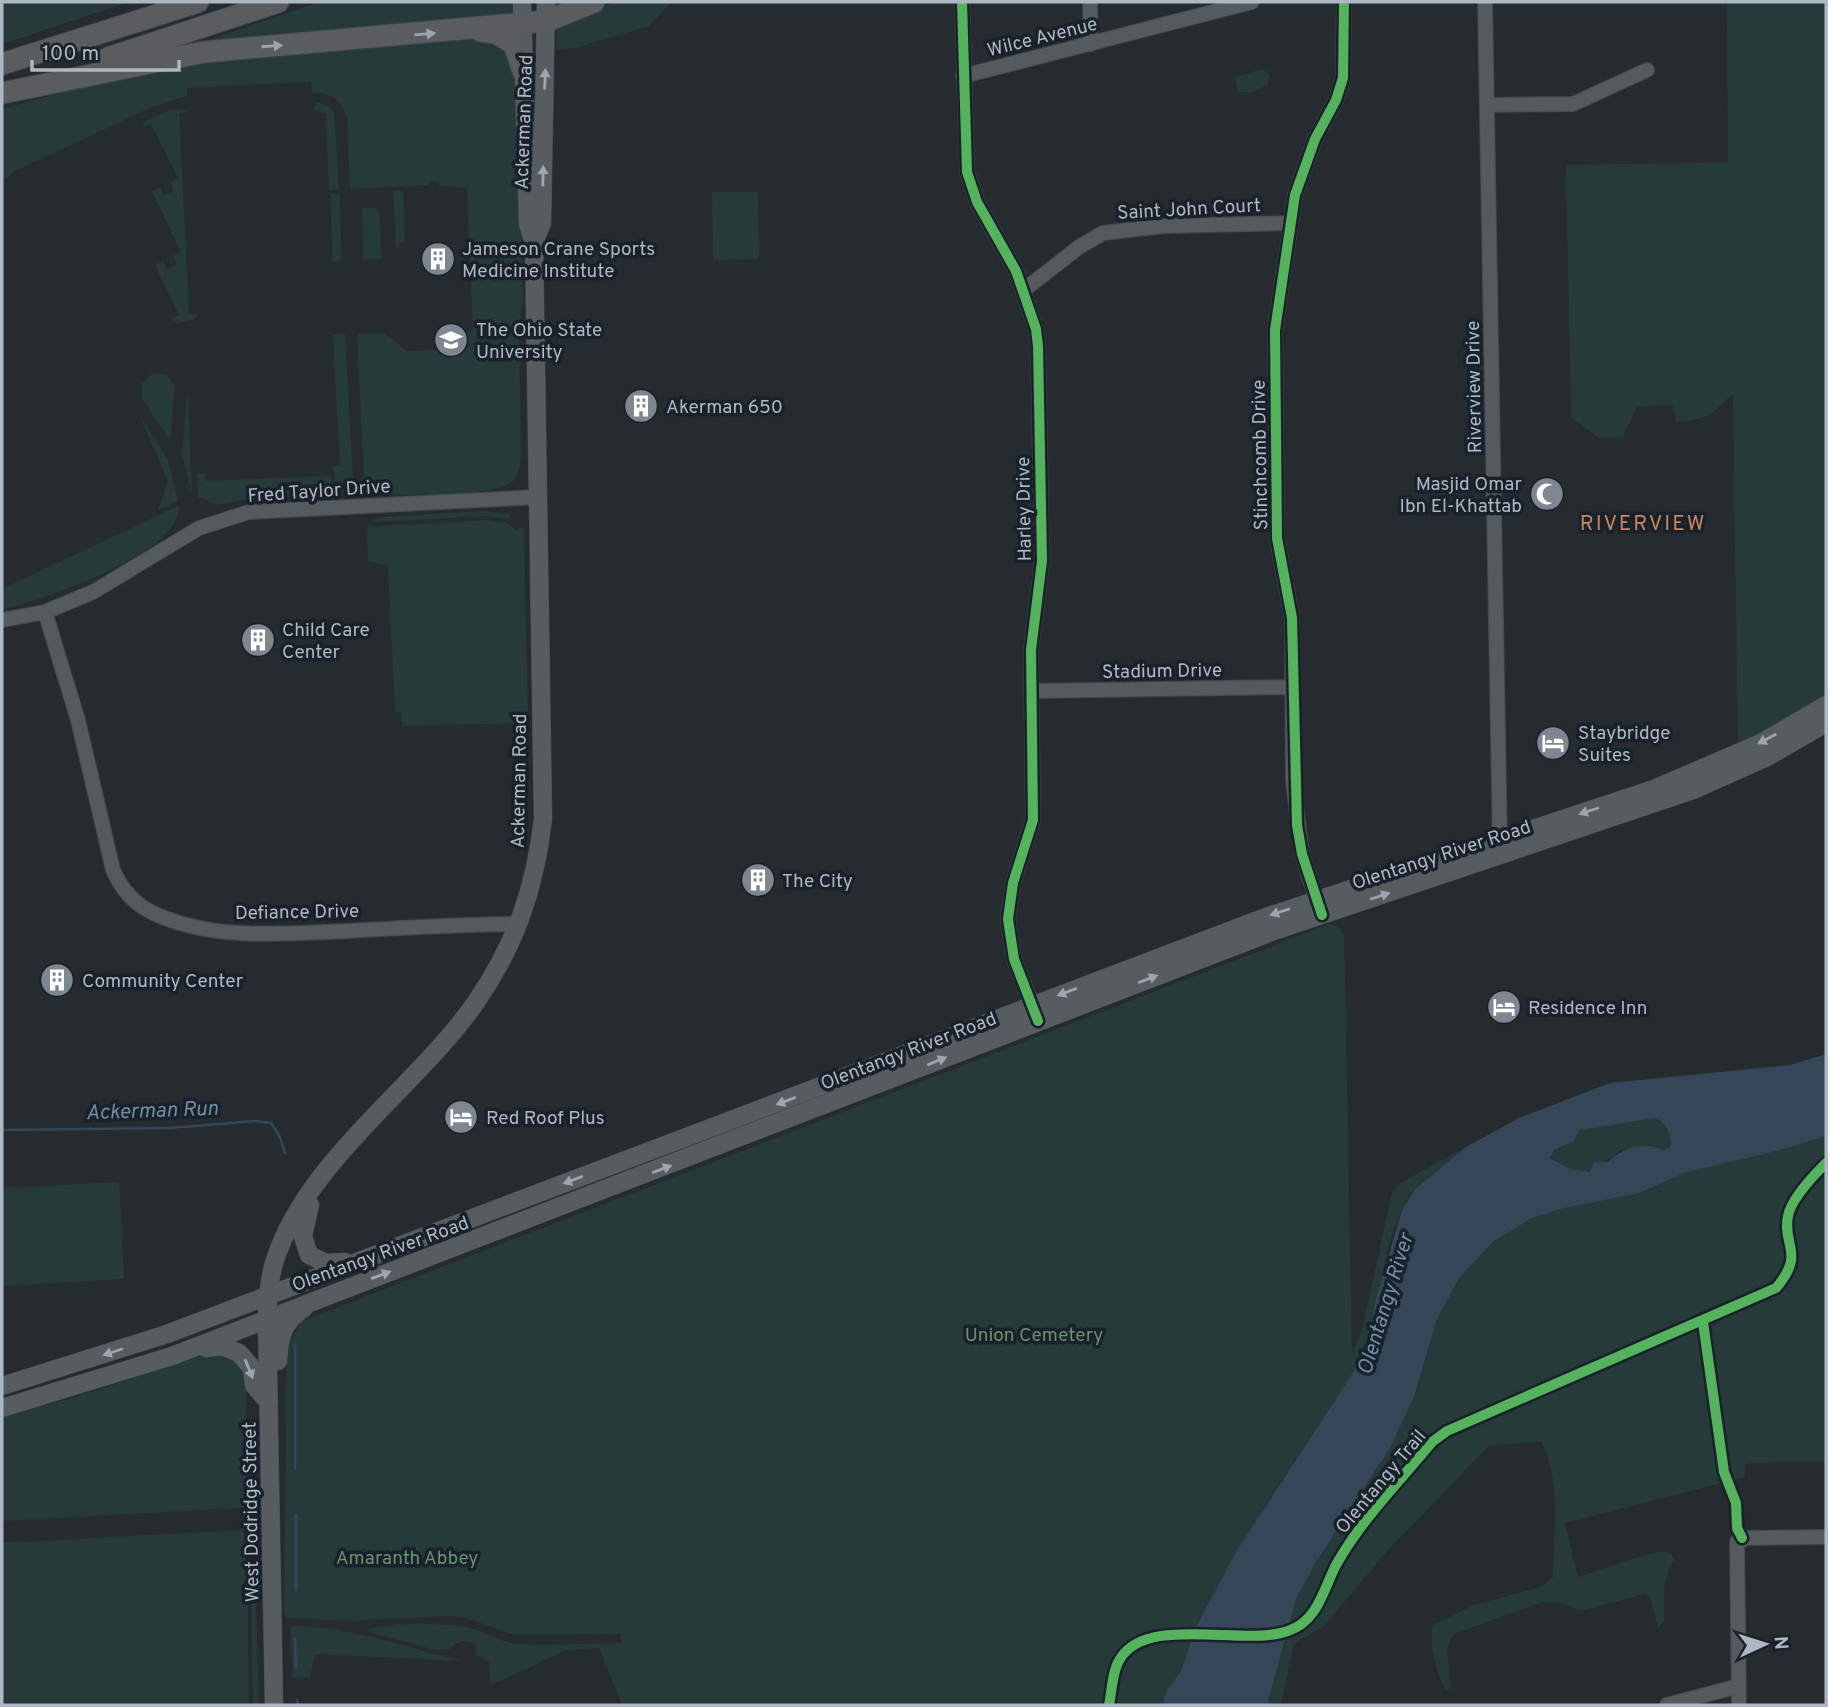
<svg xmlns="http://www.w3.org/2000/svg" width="1828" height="1707" viewBox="0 0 1828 1707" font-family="Overpass,sans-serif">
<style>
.green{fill:#263a39}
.water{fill:#344658;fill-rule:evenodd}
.pier{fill:#262b30}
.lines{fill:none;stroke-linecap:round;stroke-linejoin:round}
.stream{stroke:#344658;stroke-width:2.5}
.minor-casing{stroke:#43474b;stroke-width:16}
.major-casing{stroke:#42484d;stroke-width:19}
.highway-casing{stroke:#42474c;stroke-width:23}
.minor{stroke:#555a5f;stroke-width:14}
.major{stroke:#575c61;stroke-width:18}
.highway{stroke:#5a5d5f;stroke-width:21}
.cycleway-casing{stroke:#19222b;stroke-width:15}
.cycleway{stroke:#56b35d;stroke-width:10}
.oneway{fill:#9da6af}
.labels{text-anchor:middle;stroke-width:7;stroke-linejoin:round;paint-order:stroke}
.street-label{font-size:19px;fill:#aeb8c3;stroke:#19222b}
.poi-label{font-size:19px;fill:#aeb8c3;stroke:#19222b;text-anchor:start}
.park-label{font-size:19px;fill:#67926d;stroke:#19222b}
.neighbourhood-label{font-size:21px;letter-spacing:2px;fill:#cd845f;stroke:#19222b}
.water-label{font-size:21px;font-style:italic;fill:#708ca6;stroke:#19222b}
</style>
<rect width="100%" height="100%" fill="#262b30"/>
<path class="green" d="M2,2h127l-127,42z
M319,2h198v14l-309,28 -2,-3z
M615,2h57l-23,24 -74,22 -19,1 1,-21z
M1727,2h99v697l-88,49 -5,-354c-22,20 -24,26 -57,28l-3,-17 -36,2 -15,32 -23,-1 -28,-21 -5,-252 162,-3z
M488,35l15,4 15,46 5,215 -4,32 2,122c-1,10 -1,19 -8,27 -17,17 -105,13 -132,14l-8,-2 -9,-12 -7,-147 27,-1 23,18 57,-2 1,-14 8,-6 -6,-141 -28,-2v-5h-10v4l-79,4 -3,-72c-7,-18 -16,-25 -35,-24l-1,-11 -124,6v8l-35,11 -137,64 -13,11v-73l89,-25 92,-21z
M1263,69l6,6 -1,10 -17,7h-13l-3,-15z
M316,102l11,3 7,8 5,77h-10l-3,-77 -13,-2z
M185,109l3,3 -9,1 10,201h9l-3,5 -19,5 -5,-5 8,-4 -24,-50 8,-4 4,8 10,-4 -4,-9 8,-4 -29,-61 8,-4 4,8 10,-4 -4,-9 8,-4 -27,-54 -8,3 1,-5 26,-12z
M393,191h10l2,51h-6v6h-3z
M712,192h46l1,67 -46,1z
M339,193l3,68 -9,1 -3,-68z
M362,208h14l3,6 3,45 -19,1z
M345,334l8,146 -3,8 -13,7 -4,-29 7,-1 -7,-130z
M153,373l14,2 8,10 -5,56 -28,-42v-16z
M187,398h1l4,96 -10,-41z
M138,412l30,48 10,41 -20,9 10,-29z
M197,473h8l1,8 125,-5 1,16 -65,3 -49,10 -20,-8z
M176,507h3c2,45 -139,95 -177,102v-20z
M484,511l27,3 -2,5 -24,-3 -114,6 11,-5z
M485,520l21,2 10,8 7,-3 1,4 4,192 -126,3 -1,-14h-6l-7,-147 -20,-4 -1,-34z
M1329,924l9,3 6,8 8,419 9,-20 31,-141 8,-10 66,-36c-13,12 -46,35 -54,46 -35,50 -27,117 -53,170l-93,142 -71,124 -14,42 -15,21 -3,13h-541l-23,-57 -33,2 -70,33h-6l-1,-21 -13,-7 -1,-11c-11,-5 -17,-4 -25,5l-15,1 -69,-19c16,-9 80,-8 101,-4 18,4 31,15 51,17 34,2 69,-1 103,-1l-1,-9 -105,1 -52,-18 -18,-1 -99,5 -59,-3 -3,-6 3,-265 15,-26z
M1655,1118c10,4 17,16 16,28l-6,4 -14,-5 -29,5 -32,22 -19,-3 -21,-12c7,-13 21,-11 29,-27z
M1826,1136v326l-81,1v14l-180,46 13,54c17,-5 81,-29 91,-25l6,8c-15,18 -10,40 -11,62l-6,5 -8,-31 -6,-2 -63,17 -21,-9h-18l-88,32 -7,14 3,41 -4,1c-9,-13 -18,-51 -13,-65l41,-20 67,-18 12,-10c0,-43 9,-97 -12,-136l-52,5 -101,104 -64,76 -30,18 -13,61h-14l16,-67 24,-10c15,-19 21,-42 33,-63 20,-38 74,-102 106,-131l-9,-1 -91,108 -38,73 -9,9 -14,7 11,-31 20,-37 73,-112 24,-50 24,-81 23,-42 33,-35 39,-24 28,-9 80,-16 44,-20 97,-23z
M119,1182l5,97 -122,7v-98z
M215,1351l20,9 9,11 3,11 -1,34 9,91 -253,14v-105l74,-19z
M242,1530l5,7 2,168h-247v-162z
M255,1561l4,144h-6l-3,-143z
M290,1626c59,0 114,21 172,35l-147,-7 -5,23 -17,1z"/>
<path class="water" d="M1826,1054v82l-45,14 -97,23 -44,20 -80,16 -28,9 -39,24 -33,35 -23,42 -24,81 -24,50 -73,112 -20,37 -29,106h-104l3,-13 15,-21 14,-42 41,-77 123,-189 11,-24 6,-40 26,-89 13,-21 51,-42 53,-29 91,-35 180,-18zM1655,1118c10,4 17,16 16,28l-6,4c-24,-8 -38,-5 -57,12l-14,1 -4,9 -19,-3 -21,-11 4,-8 19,-9 7,-11z"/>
<path class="pier" d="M1287,1630l-1,5 -98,4 2,-6z"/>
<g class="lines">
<path class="stream" d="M2,1130l168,-2 85,-7 16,2 9,14 5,16
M295,1469v-124
M296,1515v75
M295,1638l1,30
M297,1700l1,5"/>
<g class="minor-casing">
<path id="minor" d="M962,2l5,170 10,30 39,69 20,58 2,17 4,215 -11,89 2,170 -20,63 -5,36 6,40 22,56
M1090,2l1,42
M1485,2l15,845
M963,76l289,-74
M1487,105l86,-1 74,-34
M1024,290l55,-43 24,-14 61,-7 126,-3
M45,612l33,108 35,150c8,18 20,33 38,42 59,29 133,22 196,19 57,-3 114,-7 171,-7
M2,620l43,-8 48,-20 106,-64 50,-16 288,-15
M1032,691l260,-4
M1319,908l-17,-54 -9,-74 -1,-162 -15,-80 -2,-208 20,-135 20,-56 21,-39 7,-22 1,-76
M1667,1705l72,-19
M1739,1705l-2,-163 10,-4 79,-1"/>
</g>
<g class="major-casing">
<path id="major" d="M534,243l8,-20 4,-221
M310,1205l-7,31 6,19 17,8 19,-1
M206,1348l16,-2 17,7 13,15 2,17 15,18
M278,1361c1,-25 5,-39 26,-53
M2,1386l165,-52 1102,-418 385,-127 107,-46 65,-38
M2,1408l170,-52 1102,-425 419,-141 74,-33 59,-34
M274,1705l-7,-387c1,-20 2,-40 8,-58 32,-100 143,-174 201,-258 40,-58 59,-114 67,-183l-9,-576 -6,-19 -6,-222"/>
</g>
<g class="highway-casing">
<path id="highway" d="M481,31l15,2 18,11 9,27
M108,58l170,-56
M2,64l196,-62
M2,93l202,-41 343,-31 47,-19"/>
</g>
<use href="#minor" class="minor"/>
<use href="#major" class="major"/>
<use href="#highway" class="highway"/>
<g class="cycleway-casing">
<path id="cycleway" d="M962,2l5,170 10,30 39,69 20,58 2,17 4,215 -11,89 2,170 -20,63 -5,36 6,40 24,62
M1322,915l-20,-61 -5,-29 -5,-207 -15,-80 -2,-208 20,-135 20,-56 21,-39 7,-22 1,-76
M1703,1322l21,150 12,31 1,25 5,10
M1109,1705c3,-14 3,-34 11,-46 27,-45 124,-12 168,-28 30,-10 35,-41 48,-66 25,-45 64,-84 96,-123l15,-11 329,-143c30,-35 6,-42 12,-72 3,-17 26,-41 38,-53"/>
</g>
<use href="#cycleway" class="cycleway"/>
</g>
<defs><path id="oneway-solid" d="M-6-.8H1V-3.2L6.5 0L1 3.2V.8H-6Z" transform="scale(1.75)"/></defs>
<g class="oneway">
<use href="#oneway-solid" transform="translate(425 34) rotate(-5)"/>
<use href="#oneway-solid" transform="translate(272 46) rotate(-4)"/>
<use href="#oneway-solid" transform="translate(545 79) rotate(-88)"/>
<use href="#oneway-solid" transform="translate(543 176) rotate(-89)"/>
<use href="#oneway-solid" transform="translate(1767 739) rotate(152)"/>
<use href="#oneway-solid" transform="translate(1589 811) rotate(162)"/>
<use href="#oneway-solid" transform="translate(1380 896) rotate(-18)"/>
<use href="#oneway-solid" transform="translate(1280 912) rotate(162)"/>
<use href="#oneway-solid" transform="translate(1148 979) rotate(-21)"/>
<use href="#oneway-solid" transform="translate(1067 992) rotate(159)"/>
<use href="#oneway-solid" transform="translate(937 1061) rotate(-22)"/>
<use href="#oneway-solid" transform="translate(786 1101) rotate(159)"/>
<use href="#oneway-solid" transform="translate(662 1169) rotate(-21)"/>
<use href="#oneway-solid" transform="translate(573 1180) rotate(159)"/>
<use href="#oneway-solid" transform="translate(381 1275) rotate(-20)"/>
<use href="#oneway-solid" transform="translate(113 1352) rotate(162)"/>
<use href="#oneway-solid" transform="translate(249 1369) rotate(68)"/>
</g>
<defs>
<g id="building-disc" transform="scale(1.75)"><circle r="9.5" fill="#7e8790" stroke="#19222b"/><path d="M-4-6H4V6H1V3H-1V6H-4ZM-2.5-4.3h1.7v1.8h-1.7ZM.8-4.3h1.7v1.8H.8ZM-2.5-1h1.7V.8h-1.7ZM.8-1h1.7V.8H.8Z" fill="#fff"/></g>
<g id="university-disc" transform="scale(1.75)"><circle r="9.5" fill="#7e8790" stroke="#19222b"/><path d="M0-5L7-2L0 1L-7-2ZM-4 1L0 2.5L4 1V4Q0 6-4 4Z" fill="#fff"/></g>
<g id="mosque-disc" transform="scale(1.75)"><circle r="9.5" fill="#7e8790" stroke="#19222b"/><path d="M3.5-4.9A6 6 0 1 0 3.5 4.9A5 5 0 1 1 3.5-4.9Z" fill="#fff"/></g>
<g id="hotel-disc" transform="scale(1.75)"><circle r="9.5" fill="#7e8790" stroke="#19222b"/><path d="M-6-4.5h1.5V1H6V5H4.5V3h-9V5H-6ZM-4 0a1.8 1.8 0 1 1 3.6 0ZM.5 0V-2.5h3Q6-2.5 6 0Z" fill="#fff"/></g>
</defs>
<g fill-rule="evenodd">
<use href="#building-disc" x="438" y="259"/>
<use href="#university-disc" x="451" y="340"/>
<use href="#building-disc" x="641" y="406"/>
<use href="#mosque-disc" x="1547" y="494"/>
<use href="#building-disc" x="258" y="640"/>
<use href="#hotel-disc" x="1553" y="743"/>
<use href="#building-disc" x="758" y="880"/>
<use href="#building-disc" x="57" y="980"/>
<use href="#hotel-disc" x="1504" y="1007"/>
<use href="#hotel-disc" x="461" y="1117"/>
</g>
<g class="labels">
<g class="street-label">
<text transform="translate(1042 36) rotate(-14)" y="7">Wilce Avenue</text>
<text transform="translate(523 122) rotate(-88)" y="7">Ackerman Road</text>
<text transform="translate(1189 208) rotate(-3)" y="7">Saint John Court</text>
<text transform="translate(1473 387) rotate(-91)" y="7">Riverview Drive</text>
<text transform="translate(1259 455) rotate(-91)" y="7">Stinchcomb Drive</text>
<text transform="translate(319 490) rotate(-4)" y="7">Fred Taylor Drive</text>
<text transform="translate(1023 509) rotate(-91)" y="7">Harley Drive</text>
<text transform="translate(1162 670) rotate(-1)" y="7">Stadium Drive</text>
<text transform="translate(518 781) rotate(-89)" y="7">Ackerman Road</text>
<text transform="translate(1441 854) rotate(-18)" y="7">Olentangy River Road</text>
<text transform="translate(297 911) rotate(-1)" y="7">Defiance Drive</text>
<text transform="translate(908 1050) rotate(-21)" y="7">Olentangy River Road</text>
<text transform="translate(380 1253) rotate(-20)" y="7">Olentangy River Road</text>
<text transform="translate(1380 1481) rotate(-50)" y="7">Olentangy Trail</text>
<text transform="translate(250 1512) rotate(-91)" y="7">West Dodridge Street</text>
</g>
<g class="poi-label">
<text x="462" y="255">Jameson Crane Sports<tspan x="462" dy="22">Medicine Institute</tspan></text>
<text x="476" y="336">The Ohio State<tspan x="476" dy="22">University</tspan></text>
<text x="666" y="413">Akerman 650</text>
<text x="1522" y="490" text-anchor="end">Masjid Omar<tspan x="1522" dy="22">Ibn El-Khattab</tspan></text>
<text x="282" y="636">Child Care<tspan x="282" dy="22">Center</tspan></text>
<text x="1578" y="739">Staybridge<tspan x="1578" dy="22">Suites</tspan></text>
<text x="782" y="887">The City</text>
<text x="82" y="987">Community Center</text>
<text x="1528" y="1014">Residence Inn</text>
<text x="486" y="1124">Red Roof Plus</text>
</g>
<g class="park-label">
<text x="1034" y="1341">Union Cemetery</text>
<text x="407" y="1564">Amaranth Abbey</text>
</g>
<g class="neighbourhood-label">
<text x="1643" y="530">RIVERVIEW</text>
</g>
<g class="water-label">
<text transform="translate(152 1110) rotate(-2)" y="7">Ackerman Run</text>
<text transform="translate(1385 1304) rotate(-73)" y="7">Olentangy River</text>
</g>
</g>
<rect width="1828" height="1707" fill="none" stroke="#aeb8c3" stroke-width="7"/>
<g transform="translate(1765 1644) rotate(86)" stroke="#19222b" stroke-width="5" paint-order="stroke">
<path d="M0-5L12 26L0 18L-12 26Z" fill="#aeb8c3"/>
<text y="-10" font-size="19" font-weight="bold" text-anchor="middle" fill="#aeb8c3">N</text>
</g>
<path d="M32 60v10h147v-10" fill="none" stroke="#aeb8c3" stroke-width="3.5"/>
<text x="42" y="60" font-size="21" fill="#aeb8c3" stroke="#19222b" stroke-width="5" paint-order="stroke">100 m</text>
</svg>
